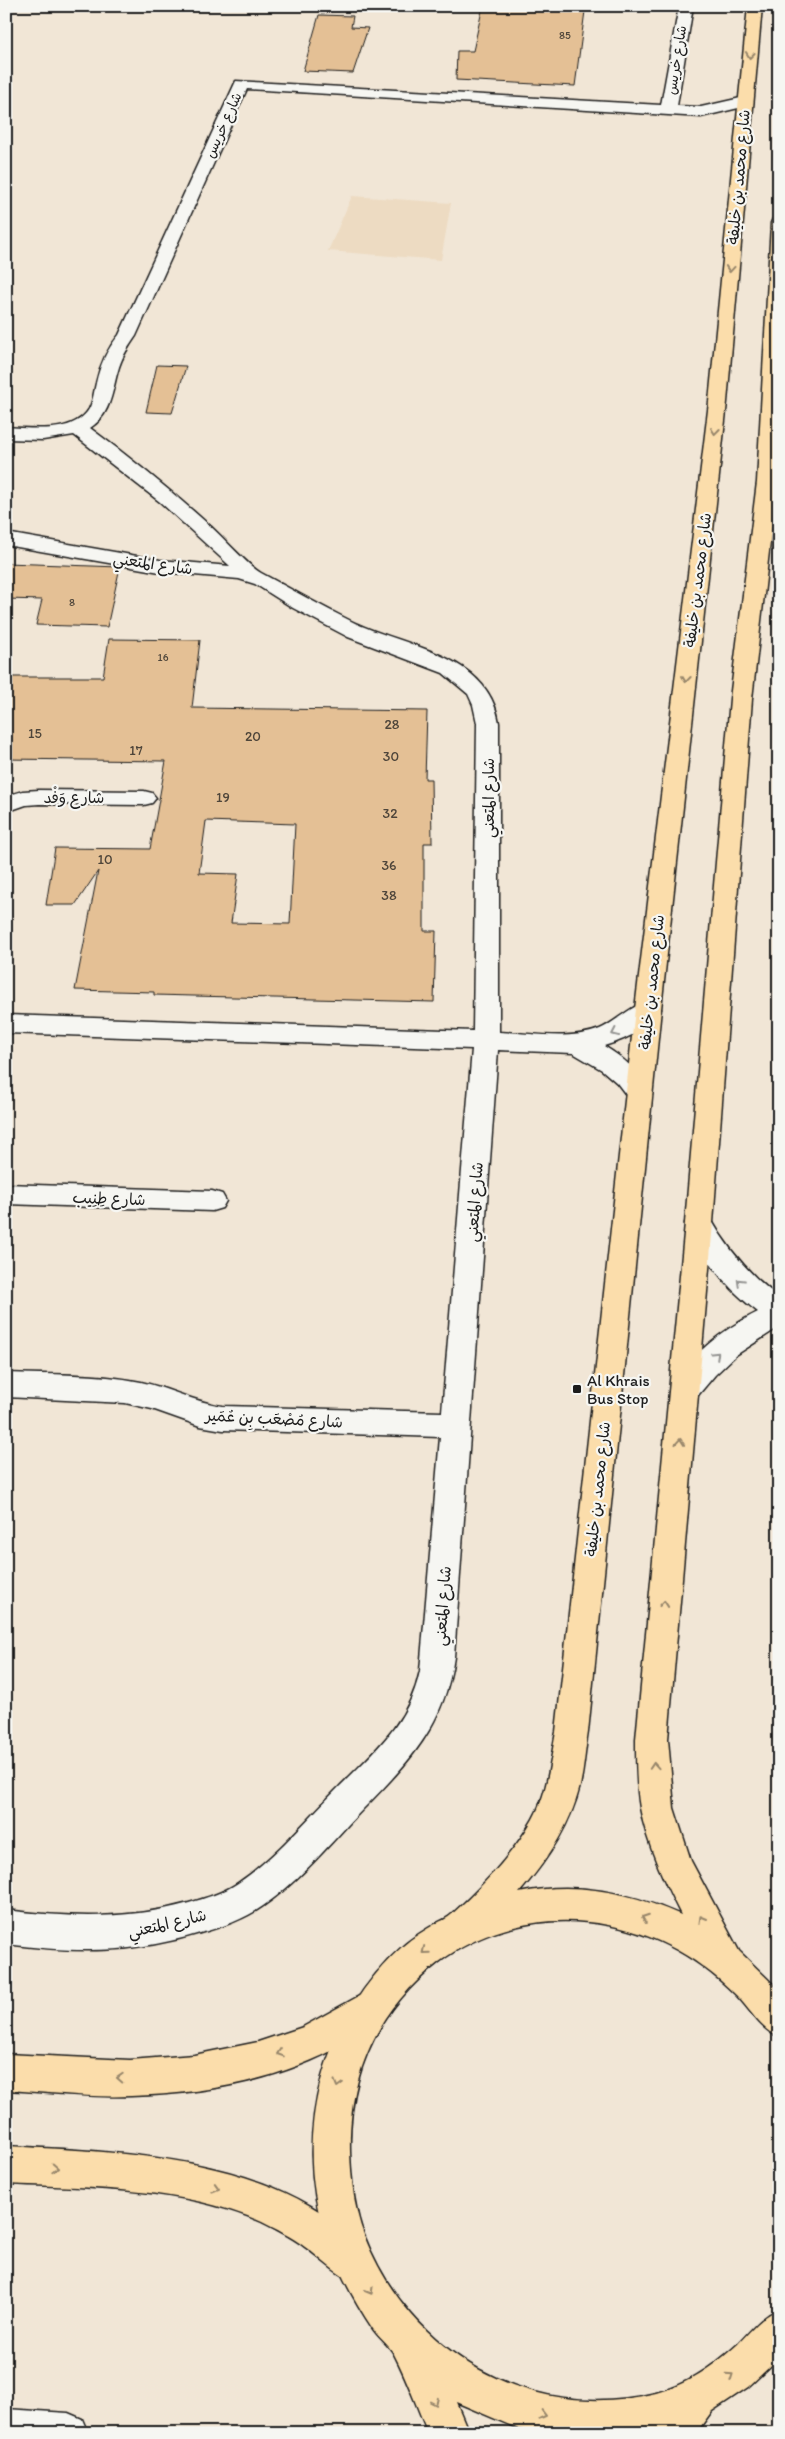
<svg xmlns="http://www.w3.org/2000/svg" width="785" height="2439" viewBox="0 0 785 2439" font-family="Itim,'Playpen Sans Arabic',sans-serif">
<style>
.built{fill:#eddbc2}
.building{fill:#e4c095;stroke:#1c1c1c;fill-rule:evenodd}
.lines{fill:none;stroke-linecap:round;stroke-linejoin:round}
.minor-casing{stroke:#1c1c1c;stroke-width:3}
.major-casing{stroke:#1c1c1c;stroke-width:3}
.highway-casing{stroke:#1c1c1c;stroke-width:3}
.minor{fill:#f6f6f2;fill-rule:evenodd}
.major{fill:#fbddab;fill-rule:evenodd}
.highway{fill:#fbddab;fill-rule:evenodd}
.oneway{stroke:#97866b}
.oneway2{stroke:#949492}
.poi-dot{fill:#1c1c1c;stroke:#f6f6f2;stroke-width:2}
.labels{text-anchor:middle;stroke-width:4.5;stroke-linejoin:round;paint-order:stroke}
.far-number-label{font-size:11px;fill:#4e453a}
.far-street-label{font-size:14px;fill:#1c1c1c;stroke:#f6f6f2}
.number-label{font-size:14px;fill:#4e453a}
.street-label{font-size:16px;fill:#1c1c1c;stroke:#f6f6f2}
.poi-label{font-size:16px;fill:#1c1c1c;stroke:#f6f6f2;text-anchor:start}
</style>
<rect width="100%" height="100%" fill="#f1e6d6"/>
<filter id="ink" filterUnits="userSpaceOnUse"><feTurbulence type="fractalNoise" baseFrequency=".02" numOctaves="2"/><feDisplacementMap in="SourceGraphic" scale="10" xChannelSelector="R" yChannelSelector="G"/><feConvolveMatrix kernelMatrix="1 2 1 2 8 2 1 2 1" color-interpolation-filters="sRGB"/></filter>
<g filter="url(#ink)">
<path class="built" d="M352,196l99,7 -10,57 -113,-9z"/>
<path class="building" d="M483,6l102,5 -10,75 -119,-6 1,-29h16z
M319,15l34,1 -2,11 17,1 -15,45 -50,-2z
M157,365l29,1 -14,47 -26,-1z
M6,563l114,4 -13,60 -71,-2 6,-25 -36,-1z
M109,639l91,1 -8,68 235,3 -2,68h6l1,64h-8v88h12l-2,71 -280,-7v-3l-79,-2 23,-119 -23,34h-29l9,-57 95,1 16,-88 -160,-2v-82h97zM206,821l89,3 -5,100 -59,-1 7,-49 -39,-1z"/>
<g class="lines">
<g class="minor-casing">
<path id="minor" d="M679,6h14l-16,100 24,1 44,-10 8,5 -2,3 -50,12 -454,-28 -111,247c-7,10 -13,19 -17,31 -7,22 -7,47 -29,61 41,30 80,62 118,96 13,11 40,42 53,49 30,16 60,33 90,48 52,26 138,32 148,102v309c32,1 70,9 101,-3 19,-8 38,-32 57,-26l4,6c-12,20 -36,31 -57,37 20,12 36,27 48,47l-4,7 -9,3 -9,-3 -13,-17 -15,-13 -29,-17 -75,-3 -44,607c-10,69 -44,104 -91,152 -32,33 -62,71 -100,97 -18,13 -41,21 -63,27 -67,21 -124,20 -194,11v-34c63,8 122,10 183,-7 17,-5 34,-10 49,-20 38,-26 69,-64 101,-96 36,-36 70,-64 81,-116l20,-234 -217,-7 -23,-4 -48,-17 -27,-6 -119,-6v-24c45,2 91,0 135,9 28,6 53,20 82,24l219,6 30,-363 -466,-16v-18l467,16 4,-308 -4,-18 -5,-11 -25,-21 -95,-36 -55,-29 -38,-24 -16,-5 -79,-7 -154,-27v-12l154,27 70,6 -70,-64 -86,-67 -31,5 -37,-1v-12c25,1 67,8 83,-18 4,-7 5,-18 7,-26 4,-18 11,-34 23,-48l117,-254 425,24z
M39,790l105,1 8,2 4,5 -4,5 -8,2 -105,-1 -13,1 -20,7v-16l17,-5z
M6,1184l206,7 10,3 4,7 -4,7 -10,3 -206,-7z
M699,1212l10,4c18,32 40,59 70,81v30l-43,28 -21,20 -21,25 -10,4 -10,-4 -5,-8c18,-35 54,-63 89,-80 -33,-25 -54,-54 -73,-89l4,-7z
M6,2409l62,4 14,6 6,14h-82z"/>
</g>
<g class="major-casing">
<path id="major" d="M370,1990l13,5 5,13c-8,19 -25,24 -42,35 -64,37 -142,51 -215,53 -41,2 -84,-4 -125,-6v-36l124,6 64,-5 64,-13 45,-15z
M6,2146c108,6 247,9 335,81 14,12 25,19 32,36l-5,14 -14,5c-19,-8 -32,-23 -49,-35 -13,-10 -29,-18 -43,-25 -79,-35 -172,-34 -256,-38z"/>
</g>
<g class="highway-casing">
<path id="highway" d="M748,6h14l-35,396 -66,607 -73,723c-3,18 -4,36 -8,54 -10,41 -34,76 -61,107 57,-12 110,-1 162,22 -17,-34 -34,-70 -41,-107 -4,-23 -4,-46 -4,-69l49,-516 45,-524 27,-217 14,-259 2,-4 6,-1 -2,264 -25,217 -39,524 -45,516 6,69 17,53 48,90 40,39v47c-19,-8 -28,-27 -43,-42 -41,-41 -90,-67 -148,-73 -52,-6 -108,9 -149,40 -62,48 -91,112 -89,190 1,27 4,57 14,83 45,118 166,189 292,158 31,-8 58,-27 82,-49 13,-13 23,-27 41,-35v49l-31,29 -36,24 -16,22h-157l-20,-4 -63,-27 13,31h-41c-11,-26 -21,-54 -34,-79 -5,-9 -15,-16 -21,-25 -20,-30 -36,-61 -48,-95 -34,-101 -1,-218 78,-288 10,-9 22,-16 34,-23 4,-2 11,-5 14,-8 30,-27 62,-61 82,-96 15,-27 17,-57 23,-87l79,-723 74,-607z"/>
</g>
<use href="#minor" class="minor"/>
<use href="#major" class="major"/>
<use href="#highway" class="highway"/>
</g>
<defs><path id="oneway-chevron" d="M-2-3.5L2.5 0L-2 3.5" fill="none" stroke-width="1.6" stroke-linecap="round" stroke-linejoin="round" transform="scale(1.25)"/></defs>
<g class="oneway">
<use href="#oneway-chevron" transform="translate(750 55) rotate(96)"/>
<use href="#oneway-chevron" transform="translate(730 269) rotate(95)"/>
<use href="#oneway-chevron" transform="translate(715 431) rotate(97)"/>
<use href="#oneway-chevron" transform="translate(686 679) rotate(97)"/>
<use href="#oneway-chevron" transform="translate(680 1442) rotate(-85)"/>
<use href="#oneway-chevron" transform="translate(664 1604) rotate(-85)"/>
<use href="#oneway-chevron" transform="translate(654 1766) rotate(-94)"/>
<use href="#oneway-chevron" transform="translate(645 1918) rotate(-160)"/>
<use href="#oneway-chevron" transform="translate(702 1919) rotate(-120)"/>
<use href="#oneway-chevron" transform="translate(425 1951) rotate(141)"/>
<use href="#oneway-chevron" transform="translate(280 2053) rotate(161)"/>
<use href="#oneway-chevron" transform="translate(120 2078) rotate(-177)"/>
<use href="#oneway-chevron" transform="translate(338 2084) rotate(106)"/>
<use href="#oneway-chevron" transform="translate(55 2168) rotate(3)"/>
<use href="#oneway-chevron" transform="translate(216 2188) rotate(16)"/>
<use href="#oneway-chevron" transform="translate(370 2291) rotate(60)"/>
<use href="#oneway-chevron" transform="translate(730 2376) rotate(-34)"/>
<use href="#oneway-chevron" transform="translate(435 2402) rotate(65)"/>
<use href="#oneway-chevron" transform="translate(543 2415) rotate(14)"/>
</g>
<g class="oneway2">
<use href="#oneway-chevron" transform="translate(615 1033) rotate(155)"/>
<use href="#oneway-chevron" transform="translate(740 1282) rotate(-136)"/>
<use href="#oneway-chevron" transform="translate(716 1355) rotate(-44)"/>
</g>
</g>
<rect class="poi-dot" x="572" y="1384" width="10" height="10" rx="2.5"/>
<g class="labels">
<g class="far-number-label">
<text x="565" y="39">85</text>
<text x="72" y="606">8</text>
<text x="163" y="661">16</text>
</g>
<g class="far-street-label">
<text transform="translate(676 60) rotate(-81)" y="5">شارع خريس</text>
<text transform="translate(223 125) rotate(-66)" y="5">شارع خريس</text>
</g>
<g class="number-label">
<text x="392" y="729">28</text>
<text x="35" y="738">15</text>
<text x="253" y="741">20</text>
<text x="136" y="755">17</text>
<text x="391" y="761">30</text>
<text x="223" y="802">19</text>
<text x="390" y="818">32</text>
<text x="105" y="864">10</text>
<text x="389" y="870">36</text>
<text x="389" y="900">38</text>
</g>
<g class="street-label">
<text transform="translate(738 177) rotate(-85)" y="6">شارع محمد بن خليفة</text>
<text transform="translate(153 563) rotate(8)" y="6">شارع المتعني</text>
<text transform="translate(697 580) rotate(-83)" y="6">شارع محمد بن خليفة</text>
<text x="74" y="803">شارع وَفْد</text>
<text transform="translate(488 798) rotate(-90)" y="6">شارع المتعني</text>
<text transform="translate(651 982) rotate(-84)" y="6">شارع محمد بن خليفة</text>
<text transform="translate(109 1198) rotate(2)" y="6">شارع طِنِيب</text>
<text transform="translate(474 1202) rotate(-86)" y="6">شارع المتعني</text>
<text transform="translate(274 1418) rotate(3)" y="6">شارع مُصْعَب بِن عُمَير</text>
<text transform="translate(597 1489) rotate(-84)" y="6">شارع محمد بن خليفة</text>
<text transform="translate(442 1606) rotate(-86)" y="6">شارع المتعني</text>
<text transform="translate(167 1923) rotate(-13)" y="6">شارع المتعني</text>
</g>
<g class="poi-label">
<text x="587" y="1386">Al Khrais<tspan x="587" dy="18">Bus Stop</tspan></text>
</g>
</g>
<rect width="785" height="2439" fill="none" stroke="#f6f6f2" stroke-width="25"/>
<rect x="12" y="12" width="760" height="2414" fill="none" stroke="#1c1c1c" stroke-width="2" filter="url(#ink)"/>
</svg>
